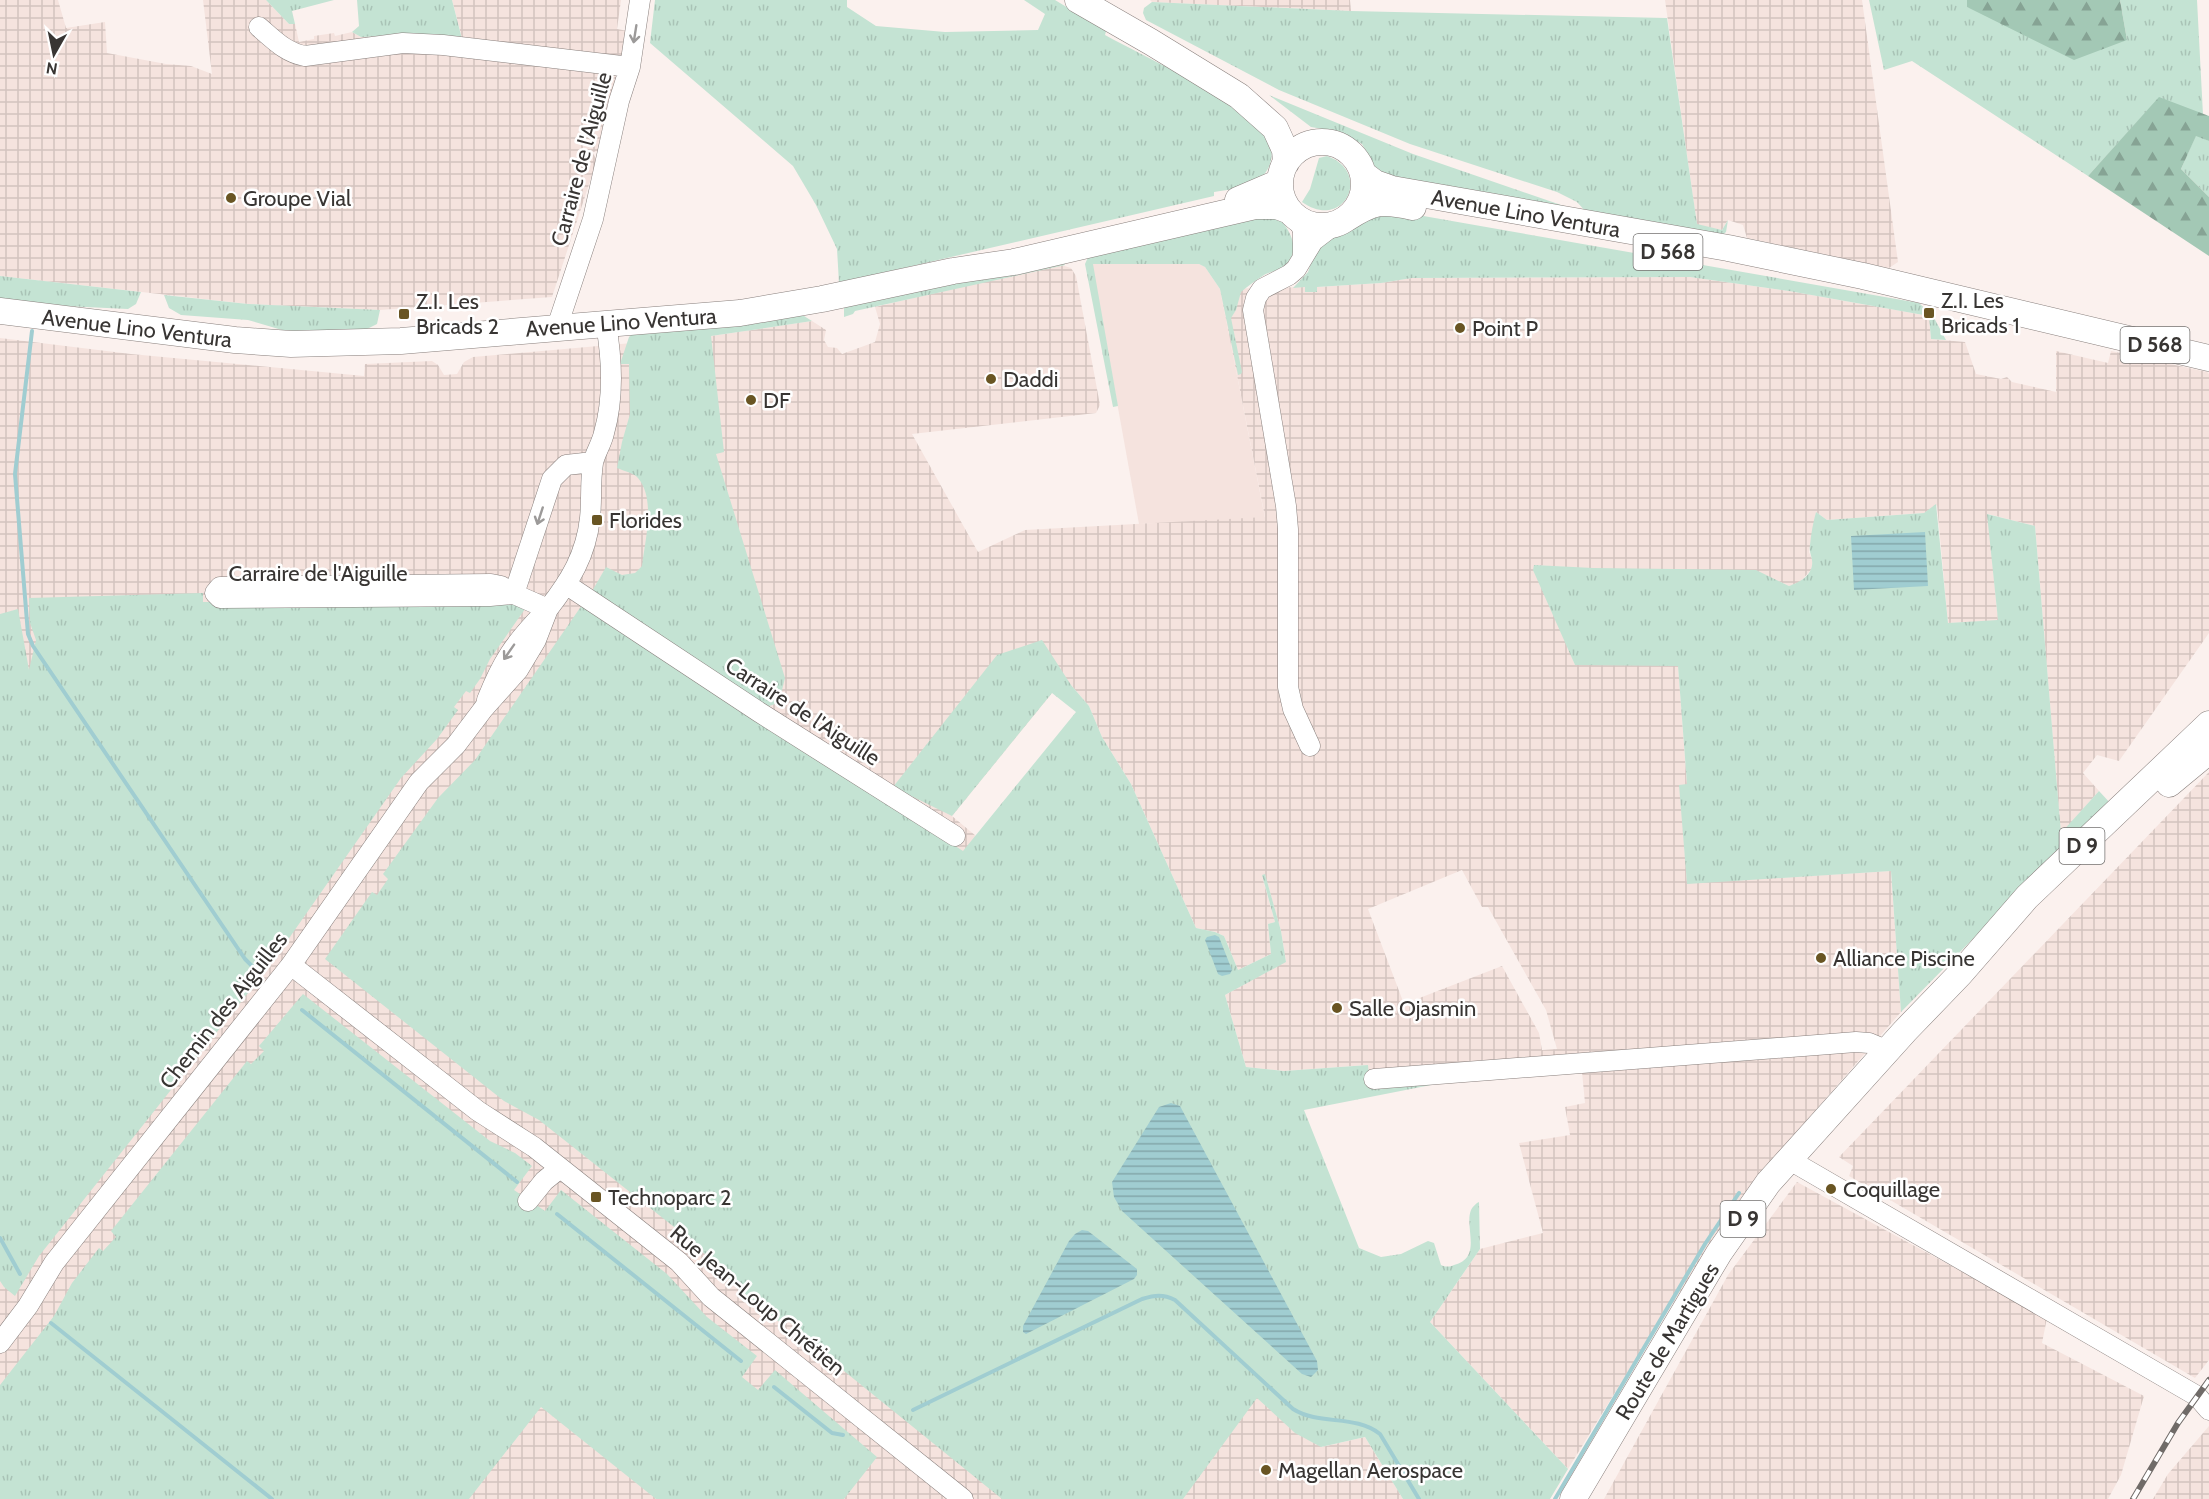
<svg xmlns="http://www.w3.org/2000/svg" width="2209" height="1499" viewBox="0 0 2209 1499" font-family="Cabin,sans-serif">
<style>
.built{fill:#f5e3de}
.industrial{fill:url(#industrial-grid);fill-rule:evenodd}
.grass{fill:url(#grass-tufts)}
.forest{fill:url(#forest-firs)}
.water{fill:url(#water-rules)}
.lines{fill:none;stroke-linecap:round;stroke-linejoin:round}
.stream{stroke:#a0cdd1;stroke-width:4}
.minor-casing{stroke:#887f7c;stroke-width:21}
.major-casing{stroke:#887f7c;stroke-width:27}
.minor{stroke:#fff;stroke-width:20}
.major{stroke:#fff;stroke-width:26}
.rail-casing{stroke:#706b68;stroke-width:6}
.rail{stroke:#fff;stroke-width:4;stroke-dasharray:11;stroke-linecap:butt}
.oneway{stroke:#9c9a99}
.poi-dot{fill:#695523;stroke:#fff;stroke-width:2}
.labels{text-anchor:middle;stroke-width:5;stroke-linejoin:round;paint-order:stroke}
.shield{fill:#fff;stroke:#747270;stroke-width:1.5}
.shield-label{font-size:21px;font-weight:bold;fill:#383533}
.street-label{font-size:22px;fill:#383533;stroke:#fff}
.poi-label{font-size:22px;fill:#383533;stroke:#fff;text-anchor:start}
</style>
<defs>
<pattern id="industrial-grid" width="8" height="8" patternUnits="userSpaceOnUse" patternTransform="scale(1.5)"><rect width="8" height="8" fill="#f5e3de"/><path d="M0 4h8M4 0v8" fill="none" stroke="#d3c3bf"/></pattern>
<pattern id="grass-tufts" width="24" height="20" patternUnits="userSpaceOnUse" patternTransform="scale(1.5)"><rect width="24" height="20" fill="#c4e3d3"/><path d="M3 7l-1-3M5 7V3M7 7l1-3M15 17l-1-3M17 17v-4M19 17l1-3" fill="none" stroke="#a9c3b6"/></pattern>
<pattern id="forest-firs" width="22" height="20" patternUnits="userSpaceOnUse" patternTransform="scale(1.5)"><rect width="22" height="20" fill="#a3c8b5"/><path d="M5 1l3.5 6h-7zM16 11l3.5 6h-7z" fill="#86a394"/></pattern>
<pattern id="water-rules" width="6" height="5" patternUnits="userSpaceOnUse" patternTransform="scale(1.5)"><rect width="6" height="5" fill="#a0cdd1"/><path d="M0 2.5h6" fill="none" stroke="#83a7aa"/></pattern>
</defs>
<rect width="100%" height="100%" fill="#fbf1ee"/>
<path class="built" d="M1092,264h107l6,3 15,22 45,229 -126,6z"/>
<path class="industrial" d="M0,0h58l8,28 39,-6 2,31 59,11 25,2 21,8 -9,-74h63l23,24h6l4,18 15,-3v-3l20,-3 1,3 17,-4 9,5 50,-2 51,3 -10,-38h169l-4,29 11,2 -28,120 -8,1 5,8 -45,137 -172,13 -132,-6 -248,-28z
M1150,0h200l1,11 -199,-9z
M1665,0h197l36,262 -9,6 -142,-30 -4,-13 -15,-5 -6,10 -25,-5z
M1058,264l13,4 5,8 24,129 -4,8 -184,21 66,118 47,-22 240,-13 -45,-228 85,-2 12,4v-4l64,-4 31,-5 278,-1 99,14 140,25 2,23 34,3 11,32 25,5 6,-2 5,5 44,10v-41l52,12 3,-12 96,21 2,2v259l-90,128 -22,-6 -14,18 16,18 -38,43 -26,-308 -47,-12 10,107 -50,2 -11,-118 -13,8 -97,7 -11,-8 -7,40 4,9 -2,9 -12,13 -10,3 -11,-5 -244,-16 41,100h103l9,120h-7l7,98 204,-12 10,141 -149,171 -125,190 -59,96 -138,-147 50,-73 63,-16 -24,-90 51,-8 -5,-28 20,-4 -3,-31 -212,15 -3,-22 -83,6 -38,-4 -21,-72 61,-34 -5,-30 -16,-56 -3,1 13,46 -7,2 3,30 -33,16 -14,-34 -9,-4 -19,-4 -65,-144 -29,-47 -13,-31 -18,-21 -19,8 -100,123 24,20 185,463 161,148 43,-10 38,62h-1403v-1161l131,16 233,22 1,-12 67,-3 6,4 6,10 13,-1 7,-12 9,-5 238,-21 101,-15 14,9 -2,10 4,7 9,1 5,6 33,-12 5,-18 -5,-17zM1462,870l20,37h6l58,103 11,39 -15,1 -3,-17 -37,-67 -98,38 -36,-95z
M2209,772v588l-14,18 -346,-202 4,-10 -14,-9z
M1797,1182l250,136 -5,25 102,53 -23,79 -13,24h-504l124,-224z
M2209,1426v73h-56l15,-25z"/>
<path class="grass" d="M266,0h68l-42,11 3,13h-6z
M357,0h95l10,39 -51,-4 -50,2 -9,-5 7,-6z
M655,0h192v7l29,19 69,6 93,-2 7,-16 -21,-14h31l51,31 -1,4c46,25 97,47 138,81 7,5 16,10 21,17 14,16 8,40 -10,50 -11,6 -28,7 -40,9v4l-375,87 -2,-34 -21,-44 -23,-39 -143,-123z
M1869,0h98v7l160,33 -7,-40h77l6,115 -44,-17 -71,78 -176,-115 -28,9z
M1152,2l199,9 316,7 30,206 25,6 6,-10 -2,12 -7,6 -132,-25 -10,-11 -20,-10 -147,-48 -131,-54 -133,-70 -3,-7 1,-5z
M1269,95l144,59 151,52 5,4 -174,-27 -18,-12 -15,-27 -22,-12 -29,-5z
M2196,135l13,6v56l-28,-28z
M1327,156c46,16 17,76 -25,46l8,-13 9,-31z
M1395,211l524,92 14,13 13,24 -15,-1 -2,-23 -140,-25 -99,-14 -278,1 -31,5 -64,4v5h-12v-5l-12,1 15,-16 9,-26 7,-6 27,-9 14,-13z
M1258,213l19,3c15,15 26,38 4,52 -5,3 -12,4 -17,7 -8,5 -16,11 -23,17l-5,18 -5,8 11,54 -1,2 -3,1 -18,-86 -15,-22 -6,-3h-106l25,142 -5,1 -28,-143 4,-9z
M1063,261l2,4 -210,46 -2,3 -9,3v-10z
M0,276l141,16 -5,12 -8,5 -85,-4 -43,-6z
M164,295l84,9 132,6 -3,14 -10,5 -42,4 -43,-3 -34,-10 -67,-5 -12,-7z
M798,315l6,1 8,5 -101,15 13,116 -8,2 69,224 -3,12 -7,14 -11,4 -173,-115 15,-26 16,8 13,-2 7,-7c3,-25 14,-67 -4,-88 -4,-5 -14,-7 -21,-10l5,-26 8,-28 -1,-50h-9l9,-27 8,-8z
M1936,504l12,119 50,-3 -11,-106 48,12 26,307 38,-42 13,14 -99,93 -112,114 -10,-141 -204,13 -8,-99 8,-1 -9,-118 -103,-1 -42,-95 1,-5 59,3 163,2 33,16c12,-4 25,-12 23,-26 -1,-6 -3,-9 -2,-15 1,-11 3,-22 6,-33l11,8 97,-7z
M203,593v9l311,-1 11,8 -35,50 -10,20 -10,14 -4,-2 -12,16 4,3 -21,29 -36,39 -130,186 -232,292 -24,40 -11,-9 -4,-6v-667l18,-5 11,61 7,-30 -6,-17 -1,-25z
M582,605l381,246 113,-139 -24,-19 -100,123 -59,-29 104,-132 45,-15 29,45 18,21 13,31 29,47 65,144 19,4 9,4 14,34 33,-16 -3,-30 7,-2 -13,-47 3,-1 16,57 5,31 -61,33 21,72 38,4 84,-6 2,22 61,-5v3l-127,25 55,138 22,9 20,-3 27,-13 6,2 7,22c5,2 8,2 13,0 29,-7 10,-38 17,-55 1,-3 4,-5 6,-7l2,-1 1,47 -50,73 138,147 -18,30h-147l-38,-62 -44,10 -26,-14 -38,-35 -74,101h-181l-200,-162 2,-4 -16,-12 -5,4 -46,-38 -44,-45 -154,-122 -35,-19 -179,-142 47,-67 5,3 11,-16 -5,-5 55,-76 37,-38z
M303,994l187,147 25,12 17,13 -18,24 31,21 16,-21 106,84 40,43 50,39 -15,21 16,13 17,-20 102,87 -33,42h-188l-115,-92 -72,92h-469v-114l54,-69 18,-33 27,-35 4,3 13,-14 -5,-6 136,-170 4,3 13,-13 -5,-5z"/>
<path class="forest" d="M1967,0h153l7,40 -53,20 -107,-53z
M2159,97l50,19v25l-13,-5 -15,33 28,28v59l-121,-80z"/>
<path class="water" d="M1925,532l3,54 -74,4 -3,-54z
M1215,935l4,2 13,33 -2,4 -8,2 -4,-2 -13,-34 2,-3z
M1171,1103l9,3 137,255 1,9 -7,7 -9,-3 -180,-163 -8,-14 -2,-15 47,-75z
M1082,1230l6,1 49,38v6l-3,4 -108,55 -3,-2v-6l46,-85 6,-7z"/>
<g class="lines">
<path class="stream" d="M32,331l-17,143 13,160 5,12 212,313 15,15
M302,1010l215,172
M557,1214l184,147
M0,1238l20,36
M51,1323l221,176
M774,1387l58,46 11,2
M913,1410l229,-111c13,-4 21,-5 33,1l118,109c27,17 62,5 87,25l39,65
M1555,1499l150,-255 34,-51"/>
<g class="minor-casing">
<path id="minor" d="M259,27c14,12 27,26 46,29l98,-13 40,2 187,22
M1298,218l5,13v25
M557,327l36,-108 26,-118 11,-34 10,-67
M593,462l-27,3 -14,14 -38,115 34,15c22,-28 38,-54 42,-91 2,-18 0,-37 3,-55 2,-10 9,-20 11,-30 10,-35 8,-74 2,-109
M491,584l10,2 13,8 -24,2 -270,2 -5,-5 5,-6z
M567,585l192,127 196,124
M487,700c15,-38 27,-56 55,-85
M1310,746l-17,-37 -5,-22v-158l-2,-23 -33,-196 3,-12 6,-9 27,-14 7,-6 17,-28 21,-16
M291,965l187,146 56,36 145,115 32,35 252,202
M1374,1079l482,-37 13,1 19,8
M1788,1159l409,237 12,14
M528,1201l16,-20 16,-13
M0,1343l28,-37 26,-43 237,-298 128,-183 37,-37 28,-37 34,-38 18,-30 12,-31"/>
</g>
<g class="major-casing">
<path id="major" d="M1078,0l73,42 88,54 36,32 10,22 1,13
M1280 184a42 42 0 1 1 84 0a42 42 0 1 1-84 0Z
M1363,174l12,9 17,6 336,59 135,28 346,82
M1238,200l42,-18
M1347,218c27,-17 34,-18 66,-11
M0,311l235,29 56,4 110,-3 241,-20 98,-8 82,-14 131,-28 61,-9 241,-56h22l13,5
M2169,784l40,-33
M1573,1499l146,-246 49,-70 137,-152 55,-57 67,-77 182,-173"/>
</g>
<use href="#minor" class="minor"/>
<use href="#major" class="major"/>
<g class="rail-casing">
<path id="rail" d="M2133,1499l45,-76 31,-43"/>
</g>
<use href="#rail" class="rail"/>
</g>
<defs><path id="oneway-shaft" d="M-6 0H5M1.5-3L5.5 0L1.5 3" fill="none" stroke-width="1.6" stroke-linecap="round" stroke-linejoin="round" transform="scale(1.5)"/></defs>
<g class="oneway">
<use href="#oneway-shaft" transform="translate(635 34) rotate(99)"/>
<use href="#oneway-shaft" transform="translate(540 516) rotate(108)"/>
<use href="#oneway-shaft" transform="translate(509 652) rotate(125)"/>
</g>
<g class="poi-dot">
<circle cx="231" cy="198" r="6"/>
<rect x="1923" y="307" width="12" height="12" rx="3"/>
<rect x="398" y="308" width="12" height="12" rx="3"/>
<circle cx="1460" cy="328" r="6"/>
<circle cx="991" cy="379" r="6"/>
<circle cx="751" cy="400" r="6"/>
<rect x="591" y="514" width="12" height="12" rx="3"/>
<circle cx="1821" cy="958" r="6"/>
<circle cx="1337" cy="1008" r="6"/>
<circle cx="1831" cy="1189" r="6"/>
<rect x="590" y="1191" width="12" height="12" rx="3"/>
<circle cx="1266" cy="1470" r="6"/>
</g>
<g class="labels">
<g class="shield">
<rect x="1633.5" y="234" width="69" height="36" rx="4.5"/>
<rect x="2120.5" y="327" width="69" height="36" rx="4.5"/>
<rect x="2059.5" y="828" width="45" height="36" rx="4.5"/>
<rect x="1720.5" y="1201" width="45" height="36" rx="4.5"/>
</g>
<g class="shield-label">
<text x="1668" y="259">D 568</text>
<text x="2155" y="352">D 568</text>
<text x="2082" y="853">D 9</text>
<text x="1743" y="1226">D 9</text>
</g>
<g class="street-label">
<text transform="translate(581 159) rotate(-75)" y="8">Carraire de l'Aiguille</text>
<text transform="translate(1526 213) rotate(10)" y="8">Avenue Lino Ventura</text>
<text transform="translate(621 322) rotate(-4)" y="8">Avenue Lino Ventura</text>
<text transform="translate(137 328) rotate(7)" y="8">Avenue Lino Ventura</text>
<text x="318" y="581">Carraire de l'Aiguille</text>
<text transform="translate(803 711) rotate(33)" y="8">Carraire de l'Aiguille</text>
<text transform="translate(223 1010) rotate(-52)" y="8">Chemin des Aiguilles</text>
<text transform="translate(758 1300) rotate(40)" y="8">Rue Jean-Loup Chrétien</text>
<text transform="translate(1667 1341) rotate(-59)" y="8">Route de Martigues</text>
</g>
<g class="poi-label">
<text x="243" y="206">Groupe Vial</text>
<text x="1941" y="308">Z.I. Les<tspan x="1941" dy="25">Bricads 1</tspan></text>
<text x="416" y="309">Z.I. Les<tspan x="416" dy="25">Bricads 2</tspan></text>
<text x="1472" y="336">Point P</text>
<text x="1003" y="387">Daddi</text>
<text x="763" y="408">DF</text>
<text x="609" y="528">Florides</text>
<text x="1833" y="966">Alliance Piscine</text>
<text x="1349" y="1016">Salle Ojasmin</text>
<text x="1843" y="1197">Coquillage</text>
<text x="608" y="1205">Technoparc 2</text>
<text x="1278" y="1478">Magellan Aerospace</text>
</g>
</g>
<g transform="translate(54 54) rotate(189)" stroke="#ffffff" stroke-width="4.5" paint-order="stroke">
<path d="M0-4.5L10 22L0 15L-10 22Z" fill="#383533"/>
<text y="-9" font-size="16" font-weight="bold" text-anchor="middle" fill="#383533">N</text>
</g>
</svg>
